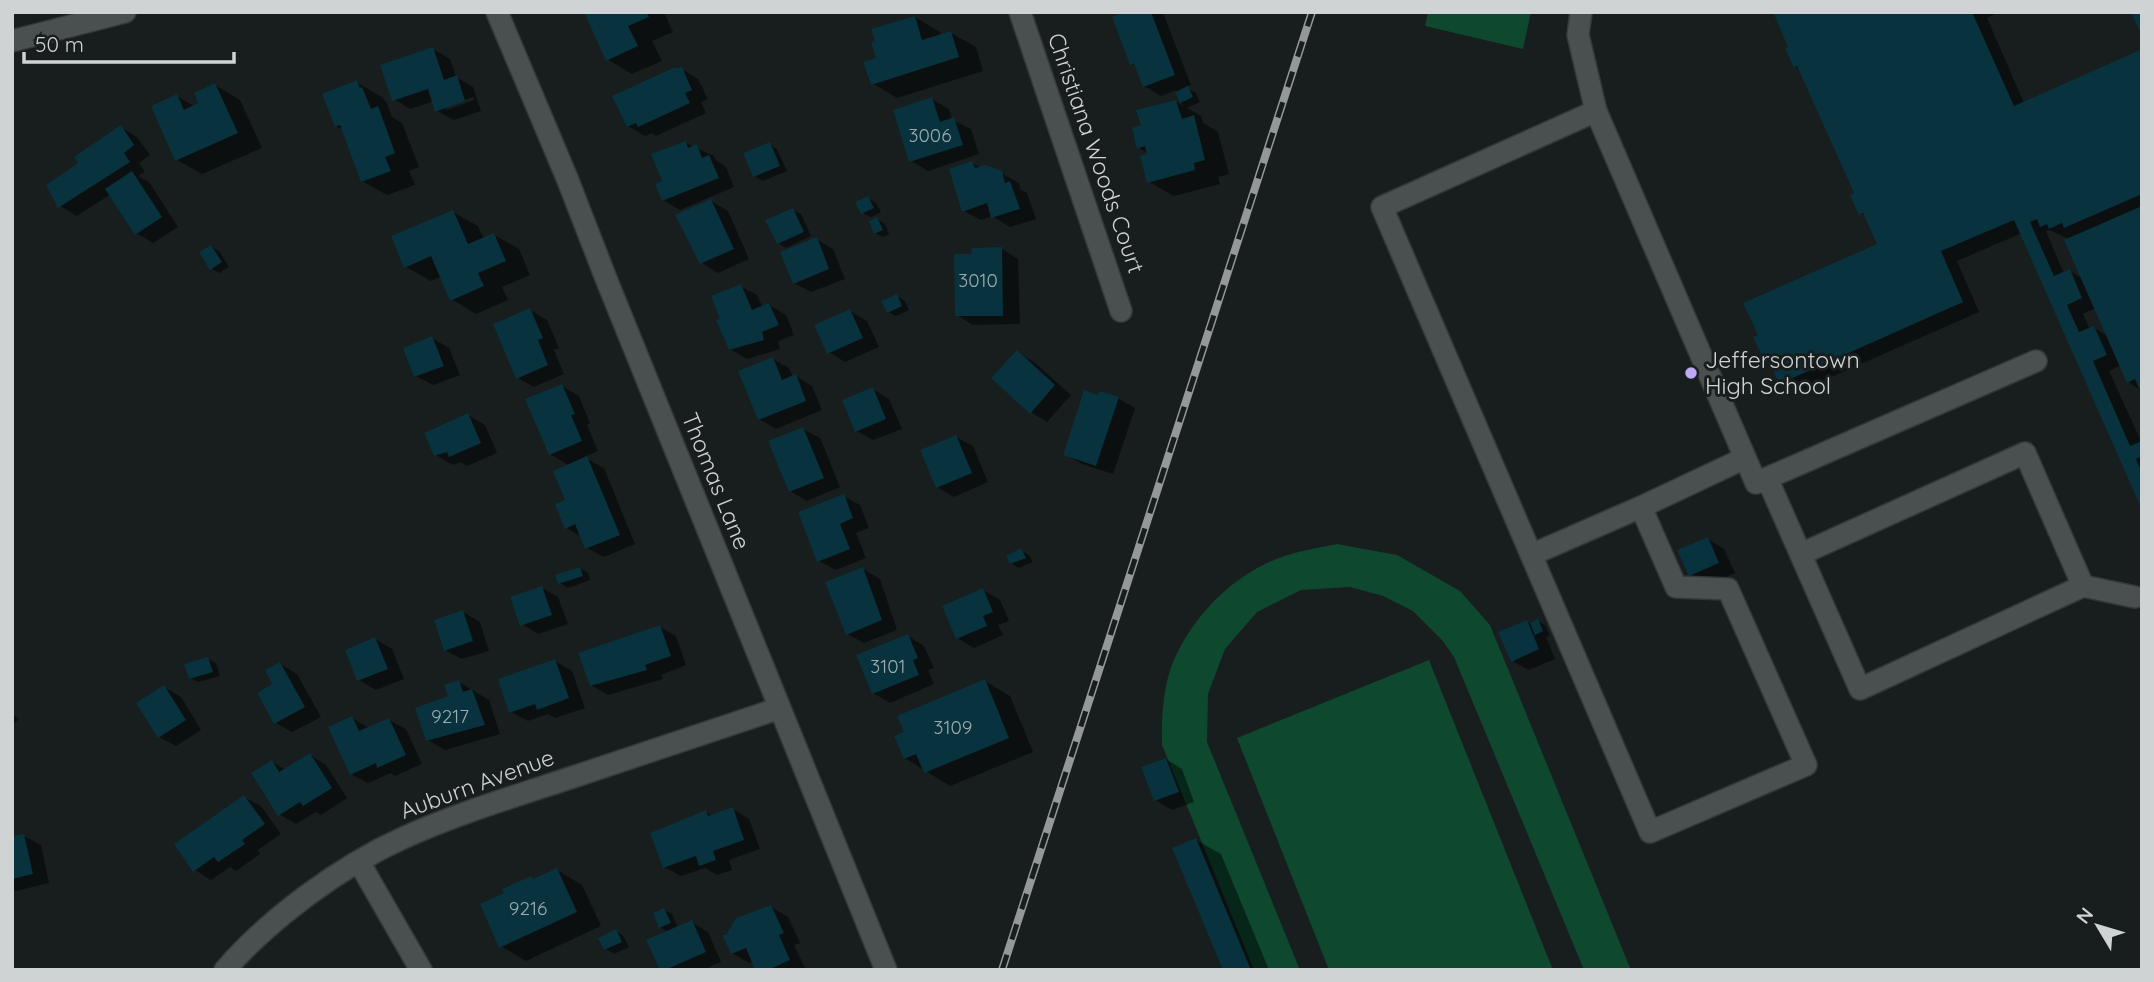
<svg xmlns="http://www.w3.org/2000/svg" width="2154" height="982" viewBox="0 0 2154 982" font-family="Quicksand,sans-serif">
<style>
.green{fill:#0d482f}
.shadow{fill:#0007;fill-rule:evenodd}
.building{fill:#08323d}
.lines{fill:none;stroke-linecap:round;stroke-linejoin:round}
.minor-casing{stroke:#353838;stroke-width:24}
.minor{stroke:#4a4f4f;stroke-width:21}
.rail-casing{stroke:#949898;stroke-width:8}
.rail{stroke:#181d1d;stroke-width:5;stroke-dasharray:16;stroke-linecap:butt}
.poi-dot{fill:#bea9f4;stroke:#181d1d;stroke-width:2.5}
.labels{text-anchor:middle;stroke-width:6;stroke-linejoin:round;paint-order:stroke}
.number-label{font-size:19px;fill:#9eabae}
.street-label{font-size:23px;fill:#d0d3d3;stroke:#181d1d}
.poi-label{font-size:23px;fill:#d0d3d3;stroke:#181d1d;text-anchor:start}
</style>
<rect width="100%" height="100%" fill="#181d1d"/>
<path class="green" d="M1428,12h103l-8,37 -98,-23z
M1337,544l60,11 63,36 30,34 141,345h-47l-130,-313 -12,-17 -29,-29 -30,-15 -33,-9 -49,3 -44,22 -32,37 -17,45 -1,48 93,228h-46l-92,-225c-1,-25 1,-61 12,-85 19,-44 59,-85 105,-102 18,-7 39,-10 58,-14z
M1429,660l124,310h-224l-92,-232z"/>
<path class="shadow" d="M586,12h78l9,20 -21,9 10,20 -30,13 -25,-15z
M1128,12h32l4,3 27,70 -6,2 11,6 4,9 -13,6 14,8 2,7 15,9 11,42 -11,3 2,7 -46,12 -25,-14 2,-27 -12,-7 4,-21 33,-26 7,5 -7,-16 -15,6 -17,-10 -7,-19 -6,-3z
M1779,12h220l-12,6 37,85 118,-52v340l-14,-9 -7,-17 -12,6 33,72v62l-120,-272 -65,28 22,51 -182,80 -17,-10 -10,-23 -7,-4 116,-110 -12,-28 -7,-4 -4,-19 -55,-124 -6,-3zM2049,230l20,9 14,40 -13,-8 -6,3 -18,-43zM2096,308l12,28 -14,-8 -4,2 -7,-16z
M915,17l25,15 1,4 10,-3 25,14 7,24 -86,27 -25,-15 6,-24z
M433,49l17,10 6,18 17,10 8,24 -27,9 -17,-9 -3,-10 -24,8 -16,-10zM473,97l1,3 -27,10v-4z
M682,69l16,10 10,20 -7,3 5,11 -50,23 -4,-3 -7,3 -17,-10z
M356,82l26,15 5,6 5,14 10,6 17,44 -10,4 6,14 -28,10 -25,-14 -19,-51 -7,-4z
M215,85l25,15 22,48 -60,26 -25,-14v-64l18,11z
M932,99l17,10 3,11 19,9 8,25 -51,17 -17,-10z
M121,127l16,10 13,18 -11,8 6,9 -7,4 11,6 29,45 -25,16 -17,-10 -25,-39 -34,22 -17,-10 21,-43z
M686,143l28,13 2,4 10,7 8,20 -54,23 -17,-10 1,-18z
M769,144l8,5 10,22 -24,10 -8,-5z
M972,163l9,5 20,5 18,10 1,6 7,4 9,26 -26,8 -18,-11 -11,4 -17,-9z
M868,198l8,5 5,9 -10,5 -8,-4z
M711,201l17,10 21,48 -31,14 -16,-10z
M793,210l8,4 10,22 -25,12 -8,-5z
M453,212l25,14 6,13 10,-4 25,14 11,26 -28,12 6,13 -32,14 -25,-15 -9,-23 -11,5 -25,-14z
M877,219l8,5 4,10 -6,3 -8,-4z
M816,239l17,10 12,30 -34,13 -17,-9z
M211,247l8,4 10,16 -10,6 -8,-5z
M1002,249l16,10 2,65 -47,1 -16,-10 15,-59z
M740,286l17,9 6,13 6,-3 17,10 8,20 -16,6 2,8 -33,10 -17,-10z
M897,296l8,5 4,9 -13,6 -8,-4z
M530,310l17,10 12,28 -5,2 10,24 -30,13 -16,-9z
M850,311l17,10 12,26 -34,15 -16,-10z
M432,338l17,10 11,27 -27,10 -17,-9z
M1017,352l17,10 37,33 -24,27 -16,-10z
M773,359l16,9 4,9 3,-1 16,10 10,24 -46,19 -17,-10z
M562,386l17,10 11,27 -3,2 11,26 -14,6 20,11 31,76 -31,13 -17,-9 -5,-11 -16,-9 4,-62 -20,-12z
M873,389l16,10 13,30 -29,11 -16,-9z
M1101,393l18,6 16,9 -22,66 -31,-10 -17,-10z
M468,415l17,10 12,28 -30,13 -6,-4 -8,3 -17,-10z
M803,429l17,9 20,49 -33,14 -17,-10z
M956,437l17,9 15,36 -34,15 -17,-10z
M843,496l17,9 9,23 -13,5 10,25 -30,12 -17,-9z
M1708,539l16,10 11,24 -28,12 -17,-10z
M1021,550l8,5 4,7 -14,6 -8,-5z
M580,568l8,5 2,7 -22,8 -8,-5z
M863,569l17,10 17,51 -33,13 -17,-9z
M542,588l16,9 10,27 -30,10 -16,-10z
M983,590l17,10 9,21 -11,4 5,10 -29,13 -17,-10z
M463,612l17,10 9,29 -27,8 -17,-9z
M1538,621l8,5 4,10 -4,1 9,22 -26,11 -17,-9 15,-39 3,2z
M660,627l16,9 10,29 -25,10 2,4 -55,16 -17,-10z
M908,636l16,10 10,22 -6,2 6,14 -44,19 -17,-10z
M375,639l17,10 12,30 -28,11 -17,-10z
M208,659l8,4 4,13 -22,6 -8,-4z
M555,661l17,10 13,37 -30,10 -7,-4 -20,7 -17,-9z
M280,664l17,10 24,43 -29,15 -16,-9 -1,-38z
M985,681l25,15 23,56 -83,34 -45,-28 1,-25z
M459,682l30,18 11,34 -55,16 -17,-10z
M164,687l17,10 20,33 -25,16 -17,-9z
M12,714l7,5 -5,5 -2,-1z
M352,718l17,10 20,-8 17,9 16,35 -27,12 -4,-3 -23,10 -17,-9z
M310,755l16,10 21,33 -26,17 -5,-3 -20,12 -17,-10 -7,-52 14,8z
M1166,759l16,10 12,33 -22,8 -17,-10z
M244,797l17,9 20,28 -23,16 2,4 -24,17 -6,-4 -19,13 -16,-10z
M733,809l16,10 11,30 -31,11 3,10 -15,5 -12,-7 -24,8 -17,-9 42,-55 7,4z
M24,836l17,9 8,38 -33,8 -4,-2v-51z
M1196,840l25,14 48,116h-44z
M557,870l25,15 19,41 -75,35 -25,-15 34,-66z
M771,907l17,10 12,26 -6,2 12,25h-49l-4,-9 -4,2 -17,-10z
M664,910l8,4 6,14 13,-6 17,10 13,30 -18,8h-42l8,-38 -9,-5z
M616,931l7,5 6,11 -15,7 -8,-5z"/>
<path class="building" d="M584,12h62l3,5 -21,9 10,20 -32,15z
M1123,12h28l24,63 -32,12 -9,-23 -4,1 -18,-48z
M1773,12h199l42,94 128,-57v145l-78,34 -2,-5 -13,6 -2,-5 -7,3 -3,-8 -7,3 24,54 16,-7 12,29 -15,7 12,27 15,-6 13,29 -14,6 37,85 12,-5v15l-6,3 6,14v37l-128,-290 -73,31 22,51 -184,82 -13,-29 -4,1 -9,-19 5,-2 -15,-32 134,-59 -14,-31 -4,2 -9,-20 4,-2 -57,-127 -3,2 -9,-20 3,-1z
M2131,12h11v24z
M915,16l7,24 29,-9 8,26 -88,28 -8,-23 13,-4 -5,-16 4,-1 -4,-12z
M433,47l11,33 13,-5 8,26 -30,11 -7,-23 -36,12 -12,-36z
M675,67l1,2 6,-2 10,23 -7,3 5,10 -52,24 -2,-4 -9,4 -15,-31z
M357,80l3,8 2,-1 9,22 7,-3 17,47 -10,4 6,14 -30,11 -21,-57 -5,2 -13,-33z
M215,83l23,50 -63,28 -24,-55 26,-12 7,16 14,-7 -4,-10z
M1188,86l5,11 -13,6 -5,-11z
M932,97l8,25 14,-5 9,28 -54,17 -16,-52z
M1176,100l6,19 12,-4 11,45 -11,3 1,7 -48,13 -7,-27 7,-2 -1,-3 -1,-5 -8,3 -5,-21 9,-3 -5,-15z
M121,125l13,20 -10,8 6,9 -72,46 -12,-23 32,-22 -4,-6z
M686,141l2,7 9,-4 5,14 7,-3 10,23 -57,23 -7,-17 7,-3 -11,-27z
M770,142l10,24 -27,11 -10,-24z
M972,161l3,7 11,-3 16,6 3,12 5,-2 10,28 -29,9 -4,-15 -25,9 -13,-43z
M132,171l30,46 -27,18 -30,-46z
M868,196l6,12 -13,6 -6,-12z
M711,199l23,50 -34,15 -25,-49z
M2142,206v189l-7,-16 -8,4 -63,-143z
M793,208l11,24 -27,12 -12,-24z
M453,210l15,34 26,-11 12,28 -28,12 6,13 -34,15 -19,-45 -27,12 -13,-32z
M877,217l6,13 -9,4 -5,-13z
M817,237l12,32 -36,15 -13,-32z
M211,245l11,17 -12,8 -11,-18z
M1002,247l1,69h-48l-1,-62h17l1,-6z
M741,284l11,26 17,-7 10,22 -17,7 2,8 -35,10 -13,-30 4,-1 -9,-23z
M897,294l5,12 -15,7 -6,-12z
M530,308l13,30 -5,2 10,25 -32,14 -23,-55z
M850,309l13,29 -36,16 -13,-29z
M432,336l12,30 -30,11 -11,-29z
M1017,350l38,35 -25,29 -39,-36z
M773,357l9,23 14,-6 10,27 -48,19 -20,-49z
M562,384l13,30 -4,1 11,26 -33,14 -24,-56z
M873,387l13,32 -31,13 -13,-32z
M1084,390l14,5 2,-4 19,6 -23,69 -33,-11z
M468,413l13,30 -32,14 -2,-5 -13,4 -10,-23z
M803,427l21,51 -35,14 -21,-51z
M956,435l16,38 -36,15 -16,-38z
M587,456l33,79 -35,14 -10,-25 -10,5 -7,-17 -3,-8 10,-4 -12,-29z
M844,494l9,24 -13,6 10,25 -33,13 -19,-50z
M1708,537l11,26 -30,13 -12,-26z
M1021,548l5,10 -16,6 -4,-8z
M580,567l3,9 -25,8 -3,-9z
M863,567l19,53 -36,15 -21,-53z
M542,586l10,29 -32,11 -10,-29z
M983,588l10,24 -10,4 4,10 -31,13 -14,-33z
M463,610l10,31 -29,10 -10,-31z
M1538,619l5,12 -8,4 -5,-12z
M1527,620l12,29 -28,13 -13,-30z
M660,625l11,31 -26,9 2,5 -57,16 -12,-33z
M908,634l10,24 -5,2 6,15 -47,19 -16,-39z
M375,637l13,32 -31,12 -12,-31z
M208,657l5,15 -24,7 -5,-15z
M555,659l14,39 -32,12 -2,-6 -26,9 -11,-34z
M280,662l25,45 -31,17 -17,-31 15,-9 -7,-14z
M985,679l24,59 -85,35 -8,-19 -12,5 -10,-23 10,-4 -7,-16z
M459,680l4,12 9,-3 13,36 -59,16 -11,-33 33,-12 -4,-11z
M164,685l22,35 -28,18 -22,-35z
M352,716l7,15 30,-13 17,37 -29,13 -1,-5 -26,12 -22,-48z
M310,753l22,35 -29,18 -3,-4 -22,14 -27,-43 21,-13 7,12z
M1166,758l13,34 -25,9 -13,-34z
M244,795l21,29 -23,16 3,4 -27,18 -4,-5 -21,15 -19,-28z
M733,807l11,33 -31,11 3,9 -17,6 -3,-10 -33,12 -13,-35 56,-23 2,6z
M24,834l9,40 -21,5v-43z
M1196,838l55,132h-28l-51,-122z
M557,868l20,44 -78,36 -19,-44 24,-11 -2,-4 27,-12 2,-1 2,3z
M771,905l13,28 -5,2 11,25 -22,10h-13l-9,-22 -15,6 -9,-19h4l10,-17z
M664,908l7,15 -12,5 -6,-15z
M692,920l14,32 -41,18h-5l-14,-30z
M616,929l6,13 -18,8 -6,-12z"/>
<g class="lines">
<g class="minor-casing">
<path id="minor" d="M497,12l70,166 40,103 279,689
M1020,12l101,299
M1581,12l-3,23 18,76 160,372 280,-122
M12,41l113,-29
M1596,111l-214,96 268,625 156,-67 -78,-176 -52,-2 -35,-80 104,-49
M1767,478l93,211 223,-103 52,11
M1801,554l224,-101 58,133
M1531,555l110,-48
M359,862l62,108
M225,970c45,-52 116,-104 178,-132 55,-25 113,-42 170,-61 69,-23 138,-46 207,-69"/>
</g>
<use href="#minor" class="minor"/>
<g class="rail-casing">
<path id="rail" d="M1002,970l310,-958"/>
</g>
<use href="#rail" class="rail"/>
</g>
<circle class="poi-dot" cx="1691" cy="373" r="7"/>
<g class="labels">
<g class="number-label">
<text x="930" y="142">3006</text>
<text x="978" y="287">3010</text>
<text x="888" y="673">3101</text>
<text x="450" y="723">9217</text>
<text x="953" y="734">3109</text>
<text x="528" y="915">9216</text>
</g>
<g class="street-label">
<text transform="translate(1096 153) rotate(71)" y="8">Christiana Woods Court</text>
<text transform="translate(716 481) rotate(68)" y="8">Thomas Lane</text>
<text transform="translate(477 784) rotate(-20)" y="8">Auburn Avenue</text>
</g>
<g class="poi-label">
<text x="1705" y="368">Jeffersontown<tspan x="1705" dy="26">High School</tspan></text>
</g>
</g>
<rect width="2154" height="982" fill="none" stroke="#d0d3d3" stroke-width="28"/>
<g transform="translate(2098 926) rotate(308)" stroke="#181d1d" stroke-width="5" paint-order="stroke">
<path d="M0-5L12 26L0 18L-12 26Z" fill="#d0d3d3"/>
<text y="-10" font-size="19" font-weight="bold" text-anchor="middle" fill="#d0d3d3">N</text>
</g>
<path d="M24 52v10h210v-10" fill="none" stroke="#d0d3d3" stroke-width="3.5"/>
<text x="35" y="52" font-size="21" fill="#d0d3d3" stroke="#181d1d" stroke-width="5" paint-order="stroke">50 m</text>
</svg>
